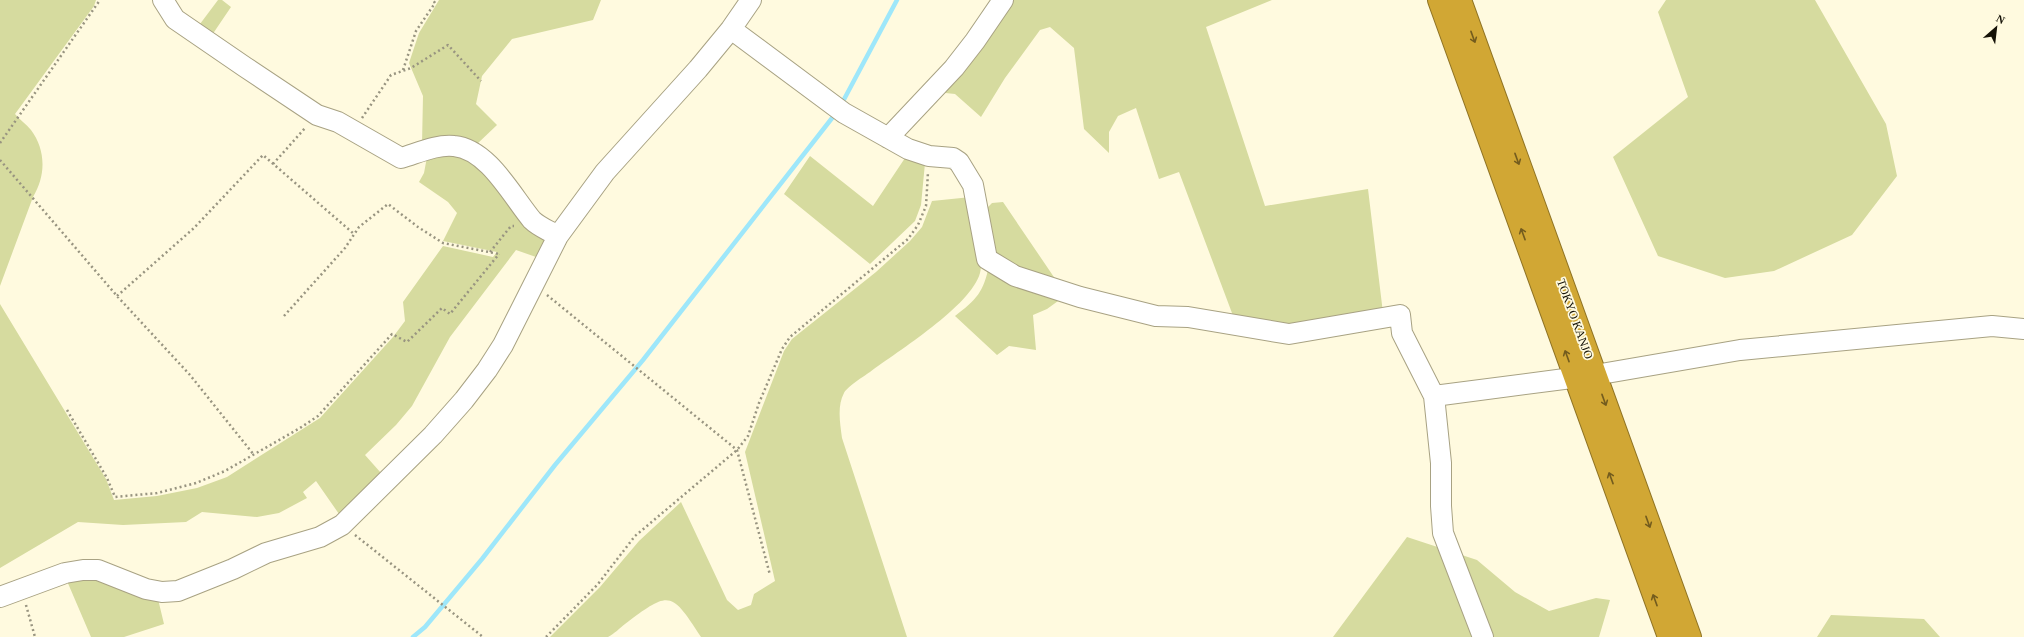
<svg xmlns="http://www.w3.org/2000/svg" width="2024" height="637" viewBox="0 0 2024 637" font-family="Georgia,serif">
<style>
.green{fill:#d6db9f}
.lines{fill:none;stroke-linecap:round;stroke-linejoin:round}
.stream{stroke:#9ee7fa;stroke-width:4.5}
.minor-casing{stroke:#a8a283;stroke-width:22}
.highway-casing{stroke:#8f7324;stroke-width:24}
.path{stroke:#989480;stroke-width:2.5;stroke-dasharray:2 3;stroke-linecap:butt}
.minor{stroke:#fff;stroke-width:20}
.highway{stroke:#d1a734;stroke-width:22}
.oneway{stroke:#735c1e}
.labels{text-anchor:middle;stroke-width:3.5;stroke-linejoin:round;paint-order:stroke}
.street-label{font-size:12px;fill:#151207;stroke:#fffadf}
</style>
<rect width="100%" height="100%" fill="#fffadf"/>
<path class="green" d="M0,0h96l-2,6 -79,108c5,6 11,10 16,16 15,20 15,46 2,67l-33,89z
M218,0h4l9,7 -21,31 -13,-10z
M439,0h162l-8,20 -81,19 -30,37 -6,28 21,21 -21,20 -54,-1 1,-48 -14,-33 10,-30z
M1009,0h263l-66,27 59,179 103,-17 15,124 -94,16 -54,-8 -56,-149 -20,7 -23,-71 -18,8 -9,16v21l-25,-24 -10,-81 -24,-21 -10,3 -35,48 -24,39 -26,-23 -19,-2z
M1666,0h149l71,124 11,52 -45,59 -78,36 -49,7 -67,-22 -45,-99 75,-60 -30,-85z
M441,152l28,4 77,81 -10,20 -20,-7 -66,87 -38,69 -16,19 -31,30 16,18 -42,41 -23,-33 -13,11 4,6 -28,15 -22,4 -55,-5 -16,10 -63,3 -45,-3 -78,46v-264l106,175 8,21 43,-4 40,-8 30,-11 93,-59 73,-81 12,-16 -2,-19 40,-56 50,11 4,-5 -54,-11 14,-28 -9,-11 -29,-20 5,-9 3,-16z
M907,155l18,8 -4,42 -6,16 -45,43 -86,-70 26,-38 63,50z
M971,197c4,21 14,56 9,76 -9,33 -82,78 -110,99 -6,4 -23,15 -26,21 -7,13 -4,30 -2,45l65,199h-206c-30,-46 -31,-47 -76,-13 -5,4 -11,10 -17,13 -6,0 -48,0 -58,0l50,-50 39,-46 42,-39 46,98 11,10 13,-5 3,-11 21,-13 -30,-129 39,-101 8,-12 84,-67 34,-31 12,-14 10,-26z
M1003,202l57,84 -69,-32 -8,-42 9,-9z
M989,265l76,31 -18,13 -14,6 3,35 -27,-4 -12,9 -42,-39c21,-16 29,-24 34,-51z
M1407,537l70,23 38,32 34,19 47,-13 14,2 -11,37h-266z
M96,578l62,21 6,25 -40,13h-33l-24,-56z
M1831,615l93,4 16,18h-123z"/>
<g class="lines">
<path class="stream" d="M841,105l56,-105
M413,637l12,-10 57,-68 73,-94 88,-105 193,-247"/>
<g class="minor-casing">
<path id="minor" d="M163,0l12,19 70,48 72,48 21,7 63,36c17,-5 36,-14 53,-12 34,3 58,50 78,74 7,7 18,11 26,16
M731,29l113,84 64,36 21,7 24,2 6,4 14,23 14,74 28,17 65,21 76,19 32,1 101,17 111,-19 2,18 32,63 161,-21 145,-25 252,-24 32,3
M888,138l66,-70 21,-27 28,-41
M1434,396l7,67v43l2,27 40,104
M0,597l65,-24 18,-3h15l48,19 16,3 16,-1 55,-22 33,-16 54,-16 22,-12 91,-90 31,-35 23,-30 16,-25 55,-109 47,-64 93,-103 33,-40 20,-29"/>
</g>
<g class="highway-casing">
<path id="highway" d="M1439,0l230,637
M1460,0l230,637"/>
</g>
<path class="path" d="M403,70l13,-39 19,-28 -2,-3
M362,118l29,-43 20,-7 37,-23 33,36
M0,143l100,-143
M0,160l117,136 73,79 64,80
M273,164l33,-37
M490,252l21,-26h3
M547,295l190,155 33,125
M117,296l77,-68 69,-73 91,79
M284,316l61,-68 14,-21 29,-23 30,23 25,16 56,11
M67,410l40,68 8,19 42,-4 39,-10 29,-12 75,-43 18,-12 74,-82 15,8 35,-34 8,6 49,-60
M355,535l128,102
M26,605l9,32
M546,637l52,-53 37,-48 102,-86 11,-14 11,-33 23,-54 8,-12 118,-98 10,-14 8,-19 2,-34"/>
<use href="#minor" class="minor"/>
<use href="#highway" class="highway"/>
</g>
<defs><path id="oneway-shaft" d="M-6 0H5M1.5-3L5.5 0L1.5 3" fill="none" stroke-width="1.6" stroke-linecap="round" stroke-linejoin="round"/></defs>
<g class="oneway">
<use href="#oneway-shaft" transform="translate(1473 37) rotate(70)"/>
<use href="#oneway-shaft" transform="translate(1517 159) rotate(70)"/>
<use href="#oneway-shaft" transform="translate(1523 234) rotate(-110)"/>
<use href="#oneway-shaft" transform="translate(1567 356) rotate(-110)"/>
<use href="#oneway-shaft" transform="translate(1604 400) rotate(70)"/>
<use href="#oneway-shaft" transform="translate(1611 478) rotate(-110)"/>
<use href="#oneway-shaft" transform="translate(1648 522) rotate(70)"/>
<use href="#oneway-shaft" transform="translate(1655 600) rotate(-110)"/>
</g>
<g class="labels">
<g class="street-label">
<text transform="translate(1575 319) rotate(70)" y="4">TOKYO KANJO</text>
</g>
</g>
<g transform="translate(1996 28) rotate(28)" stroke="#fffadf" stroke-width="3" paint-order="stroke">
<path d="M0-3L7 15L0 10L-7 15Z" fill="#151207"/>
<text y="-6" font-size="11" font-weight="bold" text-anchor="middle" fill="#151207">N</text>
</g>
</svg>
